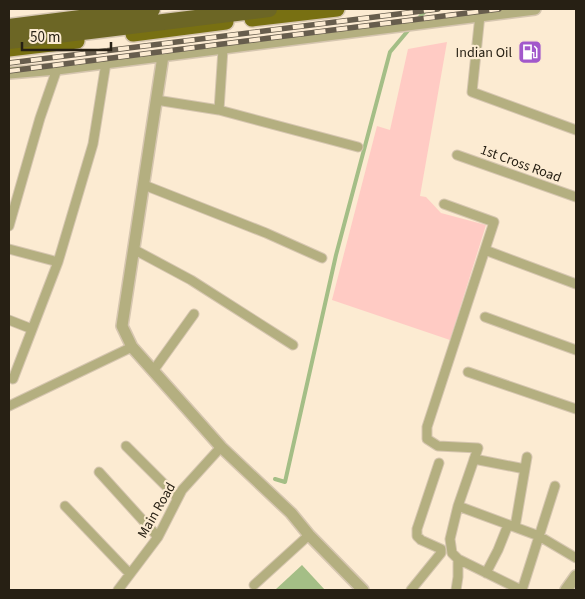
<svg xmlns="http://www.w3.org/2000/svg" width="585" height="599" viewBox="0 0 585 599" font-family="'Source Sans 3',sans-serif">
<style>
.green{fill:#ffcbc4}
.water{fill:#a4be86}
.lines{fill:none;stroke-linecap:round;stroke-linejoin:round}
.stream{stroke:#a4be86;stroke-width:4}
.minor-casing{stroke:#d6c6b0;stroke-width:11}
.tertiary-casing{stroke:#d6c6b0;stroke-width:14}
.trunk-casing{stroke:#d6c6b0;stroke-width:18}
.motorway-casing{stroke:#d6c6b0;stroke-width:19}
.minor{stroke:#b4af80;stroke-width:9}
.tertiary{stroke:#b4af80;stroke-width:11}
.trunk{stroke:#787012;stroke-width:15}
.motorway{stroke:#6c6625;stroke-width:16}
.rail-casing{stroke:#675d4d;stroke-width:5.5}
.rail{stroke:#fcebd2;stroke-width:4;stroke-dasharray:11;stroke-linecap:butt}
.labels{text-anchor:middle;stroke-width:4.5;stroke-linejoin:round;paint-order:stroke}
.poi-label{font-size:14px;fill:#272014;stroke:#fcebd2;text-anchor:end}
.street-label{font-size:14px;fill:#272014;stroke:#fcebd2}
</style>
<rect width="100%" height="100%" fill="#fcebd2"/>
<path class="green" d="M447,42l-27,154 6,1 15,16 45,12 -36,115 -118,-40 45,-174 13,4 18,-81z"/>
<path class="water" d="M302,565l23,25h-50z"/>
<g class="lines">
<path class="stream" d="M417,20l10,-11
M275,479l10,3 51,-227 54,-203 21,-25"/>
<g class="minor-casing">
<path id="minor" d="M480,15l-8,77 104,38
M223,49l-4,61 139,37
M156,100l63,10
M457,155l119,42
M144,185l122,48 56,25
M444,204l50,18 -67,205v12l11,7 40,2 -20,58 -8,33 2,14 6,6v18l-2,13
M9,226l31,-108 17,-49
M9,249l49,13
M135,250l56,30 102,65
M485,250l91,34
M485,317l91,33
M9,320l23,9
M153,371l41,-57
M468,372l108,37
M13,379l45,-117 35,-118 13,-81
M9,406l123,-59
M126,446l52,52
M474,459l51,10
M99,472l59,65
M65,506l65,68
M458,506l81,30 37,22
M515,527l12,-70
M458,559l63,31
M486,573l12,-23 10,-25
M254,585l55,-50
M118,590l40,-53 24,-47 39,-43
M411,590l30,-37v-4l-20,-9 -4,-4v-7l22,-66
M522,590l33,-104"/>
</g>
<g class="tertiary-casing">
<path id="tertiary" d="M163,56l-41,270 10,21 89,100 70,66 18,22 54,55
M9,73l48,-4 478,-60
M566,590l10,-14"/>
</g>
<g class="trunk-casing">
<path id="trunk" d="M252,19l85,-10
M133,34l93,-12
M9,49l68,-8"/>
</g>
<g class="motorway-casing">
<path id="motorway" d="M9,27l143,-18
M9,41l260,-32"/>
</g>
<use href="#minor" class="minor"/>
<use href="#tertiary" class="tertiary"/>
<use href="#trunk" class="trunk"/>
<use href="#motorway" class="motorway"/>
<g class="rail-casing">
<path id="rail" d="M9,63l429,-54
M9,71l490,-62"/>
</g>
<use href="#rail" class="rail"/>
</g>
<defs>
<g id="fuel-square" transform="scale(1.25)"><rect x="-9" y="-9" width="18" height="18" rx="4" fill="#a258cb" stroke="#fcebd2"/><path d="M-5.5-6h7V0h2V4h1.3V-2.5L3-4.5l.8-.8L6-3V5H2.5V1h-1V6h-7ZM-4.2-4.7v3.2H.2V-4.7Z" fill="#fff"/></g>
</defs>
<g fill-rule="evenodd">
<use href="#fuel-square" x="530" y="52"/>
</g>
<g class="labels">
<g class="poi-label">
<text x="512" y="57">Indian Oil</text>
</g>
<g class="street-label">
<text transform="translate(521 163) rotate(20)" y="5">1st Cross Road</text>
<text transform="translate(156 510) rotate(-60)" y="5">Main Road</text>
</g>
</g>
<rect width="585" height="599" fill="none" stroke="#272014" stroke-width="20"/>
<path d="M22 42v8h89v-8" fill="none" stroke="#272014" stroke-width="2.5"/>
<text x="30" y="42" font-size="15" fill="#272014" stroke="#fcebd2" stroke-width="4" paint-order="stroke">50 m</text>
</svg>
